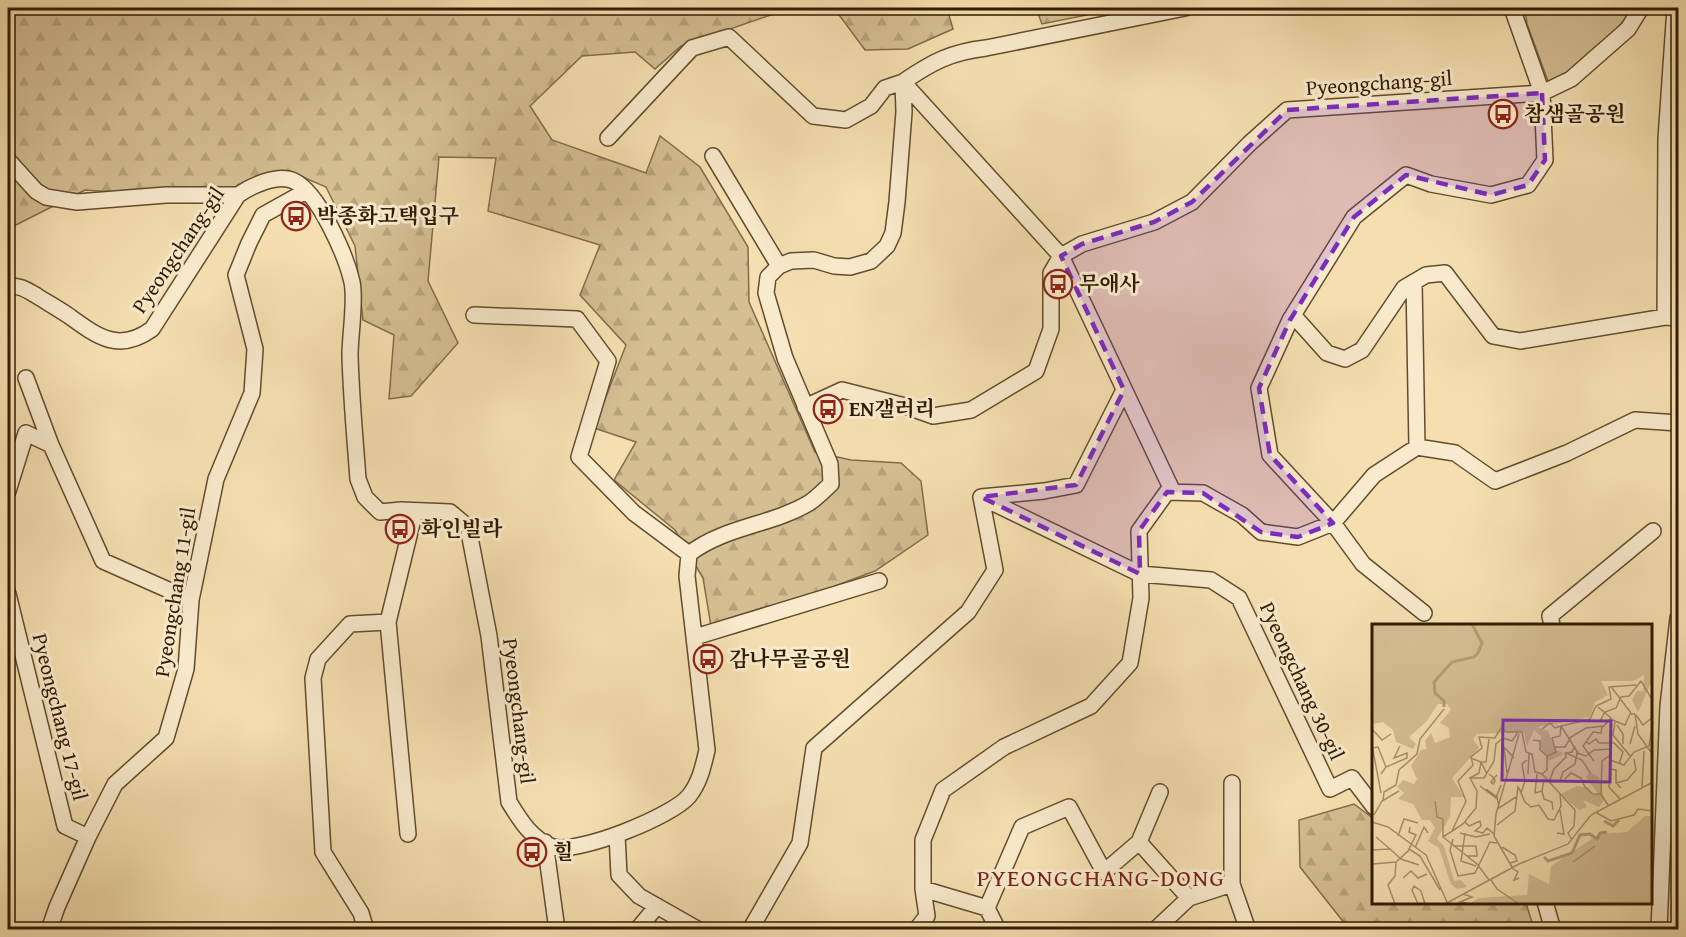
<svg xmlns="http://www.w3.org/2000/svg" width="1686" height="937" viewBox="0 0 1686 937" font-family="'Gentium Book Plus','Noto Serif KR',serif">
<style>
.forest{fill:url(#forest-firs);stroke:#836c4a;stroke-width:1.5}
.green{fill:#d4be92;stroke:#836c4a;stroke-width:1.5}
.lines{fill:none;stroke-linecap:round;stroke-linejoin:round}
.minor-casing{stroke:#634c2d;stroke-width:18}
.minor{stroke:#f8eacc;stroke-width:15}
.marked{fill:#7b2cbf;fill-opacity:0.2;stroke:#7b2cbf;stroke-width:4.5;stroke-dasharray:12 8;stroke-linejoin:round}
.labels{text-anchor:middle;stroke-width:6;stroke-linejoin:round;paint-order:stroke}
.street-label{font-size:21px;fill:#321b01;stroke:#f8eacc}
.poi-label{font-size:21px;font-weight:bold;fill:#321b01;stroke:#f8eacc;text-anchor:start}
.quarter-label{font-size:24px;letter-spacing:1.5px;fill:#7a1f14;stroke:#f8eacc}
.inset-river{fill:none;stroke:#b39c74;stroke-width:3}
.inset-road{fill:none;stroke:#a7916a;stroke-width:1.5}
.view{fill:#7b2cbf;fill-opacity:0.15;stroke:#7b2cbf;stroke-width:3}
.inset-edge{fill:none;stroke:#321b01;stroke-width:3}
</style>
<defs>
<pattern id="forest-firs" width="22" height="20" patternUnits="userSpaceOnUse" patternTransform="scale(1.5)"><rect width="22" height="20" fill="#d4be92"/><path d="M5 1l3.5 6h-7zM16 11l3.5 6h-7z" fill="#b6a37c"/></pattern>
</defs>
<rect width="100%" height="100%" fill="#f5dfb0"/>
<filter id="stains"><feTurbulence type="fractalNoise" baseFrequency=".00333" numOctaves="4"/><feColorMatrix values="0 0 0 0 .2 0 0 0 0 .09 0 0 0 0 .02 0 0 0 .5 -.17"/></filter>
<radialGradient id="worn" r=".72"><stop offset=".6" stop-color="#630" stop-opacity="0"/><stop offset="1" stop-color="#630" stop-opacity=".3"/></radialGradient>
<path class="forest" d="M8,8h783l-110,38 -26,23 -20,-17 -53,4 -52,50 22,34 94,33 14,-37 40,31 48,80 1,55 66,150 36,8 50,3 20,18 7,54 -53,36 -163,61 -9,-54 -28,-48 -61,-50 22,-38 -42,-14 32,-83 -46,-50 20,-50 -112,-34 8,-53 -57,-1 -11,124 30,62 -47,53 -22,3 5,-64 -31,-15 -8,-74 -29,-59 -23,-10 -53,7 -8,7 -111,2 -46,-3 -77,39z
M834,8h113l6,21 -45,20 -43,1z
M1036,8h48l3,7 -45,9z
M1354,804l20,15v83l152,1 8,26h-185l-49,-62 -1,-47z"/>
<path class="green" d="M1525,8h108c-19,28 -53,61 -84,76l-22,-60z"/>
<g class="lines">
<g class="minor-casing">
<path id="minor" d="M608,138l84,-90 37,-11 84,79 33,4 25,-14 14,-18 18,-6 158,174 112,236
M713,156l66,110
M8,160l28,31 10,6 31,5 89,-7h72
M1414,282l3,165
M8,286c12,-1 19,4 29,10 11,7 22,13 32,20 29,21 50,37 83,13l86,-134c13,-9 40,-22 56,-14 25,12 52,75 58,101 4,19 -2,53 -2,73 1,41 5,83 8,124l7,18 15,15 21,-2 49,2 18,15 21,109 20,166c11,18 23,38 44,45 26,7 120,-31 136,-51 11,-14 14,-29 18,-46l-20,-174 2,-22c34,-27 83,-29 120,-51 8,-5 15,-13 22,-19l-1,-20 -45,-106 -19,-65 2,-16 11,-11 12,-5 23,-1 20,6 16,1 21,-6 16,-15 6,-13 4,-31 7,-90 -1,-30c29,-20 48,-30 83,-34l199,-40
M474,315l103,4 31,42 -29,96 55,56 55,41
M1293,315l34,38 18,6 17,-9 42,-62 22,-13 19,-2 48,63 27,5 145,-24 13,1
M1665,317l1,-178 9,-131
M26,378l25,67
M805,407l37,-17 63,16 28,10 38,-6 65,-39 15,-42v-56l10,-17 21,-12 72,-22 38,-20 58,-59 37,-33 255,-17 29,-14 57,-50 13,-21
M8,491l18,-58 25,12 52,116 88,39
M981,497l159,77 71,6 28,18 91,191 22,-11 22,29
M8,594l57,232 23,11
M1424,613l-61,-49 -30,-41 -63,-68 -11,-67 31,-68 64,-103 52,-42 25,9 60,11 37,-10 17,-25 -3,-67 -30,-85
M1552,625l-2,-9 103,-85
M695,637l184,-56
M408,834l-20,-212 27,-111
M617,835l2,40 20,21 60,34
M545,842l12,88
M1139,842l21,-50
M1232,884v-101
M923,889l64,19 11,22
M1545,902l8,28
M987,908l35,-81 47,-20 35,65 35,-30 50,56 43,-14 16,46
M49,930l8,-23 31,-70 27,-53 51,-46 20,-69 5,-69 25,-121 36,-86 3,-44 -19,-74 13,-32 14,-28 43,-24
M366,930l-5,-17 -38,-61 -10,-174 5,-19 32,-35 38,-2
M637,930l20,-24
M750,930l50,-87 14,-95 154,-136 27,-42 -14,-73 63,-6 32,-6 48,-95
M916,930l11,-14 -4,-27v-49l20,-50 61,-43 87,-41 39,-43 11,-65 -2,-67 28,-39 36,1 39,22 19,17 37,5 35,-14 41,-48 43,-28 38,6 40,28 72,-28 68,-33 43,3
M1155,930l34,-32
M1659,930l9,-224 10,-88"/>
</g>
<use href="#minor" class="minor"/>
</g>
<path class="marked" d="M1542,93l3,67 -17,25 -37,10 -85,-20 -52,42 -64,103 -31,68 11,67 63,68 -35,14 -37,-5 -58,-39 -36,-1 -28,39 1,43 -159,-77 95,-12 48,-95 -63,-134 21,-12 72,-22 38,-20 95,-92z"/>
<defs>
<g id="bus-ring" transform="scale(1.5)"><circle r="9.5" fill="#f8eacc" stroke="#8f2418" stroke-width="1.5"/><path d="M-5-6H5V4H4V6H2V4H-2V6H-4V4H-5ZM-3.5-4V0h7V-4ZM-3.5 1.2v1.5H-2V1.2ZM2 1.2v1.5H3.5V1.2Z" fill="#8f2418"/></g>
</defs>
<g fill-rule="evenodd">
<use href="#bus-ring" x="1503" y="114"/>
<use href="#bus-ring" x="296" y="216"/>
<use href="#bus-ring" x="1058" y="284"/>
<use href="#bus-ring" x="828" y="409"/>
<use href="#bus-ring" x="400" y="529"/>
<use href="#bus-ring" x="708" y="659"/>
<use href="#bus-ring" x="532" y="852"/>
</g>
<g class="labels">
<g class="street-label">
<text transform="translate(1379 83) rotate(-4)" y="7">Pyeongchang-gil</text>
<text transform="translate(178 250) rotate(-56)" y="7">Pyeongchang-gil</text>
<text transform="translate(175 592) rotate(-81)" y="7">Pyeongchang 11-gil</text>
<text transform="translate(1302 681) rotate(65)" y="7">Pyeongchang 30-gil</text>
<text transform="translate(519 711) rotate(83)" y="7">Pyeongchang-gil</text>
<text transform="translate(60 717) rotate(76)" y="7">Pyeongchang 17-gil</text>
</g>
<g class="poi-label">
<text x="1524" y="121">참샘골공원</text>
<text x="317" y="223">박종화고택입구</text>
<text x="1079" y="291">무애사</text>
<text x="849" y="416">EN갤러리</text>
<text x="421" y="536">화인빌라</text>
<text x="729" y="666">감나무골공원</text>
<text x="553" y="859">힐</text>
</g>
<g class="quarter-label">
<text x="1101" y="886">PYEONGCHANG-DONG</text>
</g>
</g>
<g transform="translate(1372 624)">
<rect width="280" height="280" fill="#f5dfb0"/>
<path d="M0,0h280v64l-2,-3 -12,27 -6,-12 5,-9h6l1,-16 -11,6h-32l7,14 -13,7 -5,15 -53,10 11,4 7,19 7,2v3l-14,6 -7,-13v-12l-7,-6 -7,16 -3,-14 -47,2 -4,5 6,9 -27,30 12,19h-13l-1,20 -13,22 7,7 10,35 7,-1 6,7 -10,2 -6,-5 -12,-36 -11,-7 7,-13 -5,-8h-8l-9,-16 -15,-5 6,-6 -7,-6 6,-7 11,4 3,-5 -6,-13 10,-16 6,-1 -2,-8 6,-8 4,10 15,-6 -1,-9 -9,-5 11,-13 -4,-6h-9l-11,17 -18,16 7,7 -3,5 -17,-7 -3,-12 -10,-8 -11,2zM217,149l10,4 5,23 -5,7 -16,-7 4,7 -8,3 -18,-16 16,-8 12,2 3,7 6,-1 -12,-17zM273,192h7v88h-183l10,-6 48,-3 2,-21 20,10 2,-18 42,-28 5,1 2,-5 27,-2z" fill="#d4be92"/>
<path class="inset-river" d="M72,83v-6l-9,-8 -1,-11 18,-20 22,-5 4,-4 4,-10 -10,-19M232,197l9,5 6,-6M172,233l4,4 24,-8 8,-18 10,-1 7,5 3,-6 7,-1"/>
<path class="inset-road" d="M240,64l19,25M226,83l13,11 -1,24M263,90l3,20 15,21M264,91l7,10 10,-8M228,97l5,-9 11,-4 5,-11 8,-1 12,-15 12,20M243,98l-2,13 18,22M245,101l6,9v10M0,105l10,11 9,-6M170,105l8,-6 5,5 6,-2 17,27M161,116l7,1v9l7,6M214,117l3,3 7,-5 3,4h15l9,9 -4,12M258,120l5,-18M0,121l9,48M203,122l-3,6 -7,1 1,4 -12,12 -5,13 11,-1 3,-9 12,-8 2,-11 9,3 8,-6 17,-1 -2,38 11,12M182,123h11l6,-10 15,-9 18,-2 6,-7 15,6 5,-11h5M1,124l5,-1 8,20M194,129l16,7 9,14M99,134l10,4 6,12M155,136l-5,4 3,17 -4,12 4,9 6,5 8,-2 9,14 6,1 7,-14 -1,-12M238,136l14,5 10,-13 15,-6 4,-24M222,137l-11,-15 10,-14 8,1 1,-6M237,145l7,1v13l5,5M135,149l-3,-26 10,11M9,150l5,-7 21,-9v-5l-13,5 6,-12M117,150l5,4 1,3 -2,3 -2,-2 3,-4 3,-3M156,150l1,-21M165,150l-2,19 7,-2 2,-12M170,150l33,36 -1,16 -6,7 4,7M98,154l9,-5 2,-11h5l3,-23M193,155l6,-6 10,5 4,9 8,7h8l7,11M244,159l11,-3 9,-10 -2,-11M108,162l16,12 5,-13M270,163l2,-36M114,165l11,8 2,11 17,-11M170,167l2,8 8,3 1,8M229,170l1,-33 7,-5M11,177l1,-9 12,-7 3,-15 18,-16 3,-15 24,-30M63,177l2,16 6,2v18l34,27 12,16M225,189l14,8 23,-6 4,-6 15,2M2,191l8,-14 17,-10M0,198l16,5 38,28 21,47M93,198l4,4 11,-5 1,5 -6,5 8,2 4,-5 7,6M125,201l18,-14 3,-24 3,5M80,207l14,-30 -8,-20 15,-16 -2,-8 11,-9 -3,-11 16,1 6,-10 5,4h16l4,20 6,2 3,18 7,2 5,-4v-14l9,-4 -4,-14 8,-2 1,-10 29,-7 6,-13 15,-7 -2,-12 27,-2M88,209l16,4 14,-3M93,209l-4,28 15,5M185,209l7,1 -4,-24M26,212l6,-17 14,4M4,213l14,12M71,213l20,-13 13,-16 1,-17 -7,-13h14l10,-17 2,-17 7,-6 9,3 6,-9M81,215l-3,11 8,26 17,-3 15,-31 7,1M81,222h23l1,10h-10M130,223l13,8 2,6 -7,2M43,224l9,-21 4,6M37,225l11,7 20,34M0,226l18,-1 11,10 18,6M201,238l22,-16M0,240l24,-2 12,-11 8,-16 -7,-3 1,-5M140,243l-18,-31 2,-22 23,-80M140,244l6,4 -4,8 5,-2M31,254l8,-7 7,7 9,-4M119,256l6,9 22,15M91,270l9,3 -12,5 7,1M23,280l-7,-19 7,-9 1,-14M46,280l-6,-14 2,-4 7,5 4,13M73,280l74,-40 49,-20 23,-29 62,-33"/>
<path class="view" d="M131,96l108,1 -1,61 -108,-2z"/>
<rect width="280" height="280" class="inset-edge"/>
</g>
<rect width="1686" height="937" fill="none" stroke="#f5dfb0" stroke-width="30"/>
<rect x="9" y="9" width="1668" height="919" fill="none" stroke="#321b01" stroke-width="3"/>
<rect x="15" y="15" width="1656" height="907" fill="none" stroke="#321b01" stroke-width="1.5"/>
<rect width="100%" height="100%" filter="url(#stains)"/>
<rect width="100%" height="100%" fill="url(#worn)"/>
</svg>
